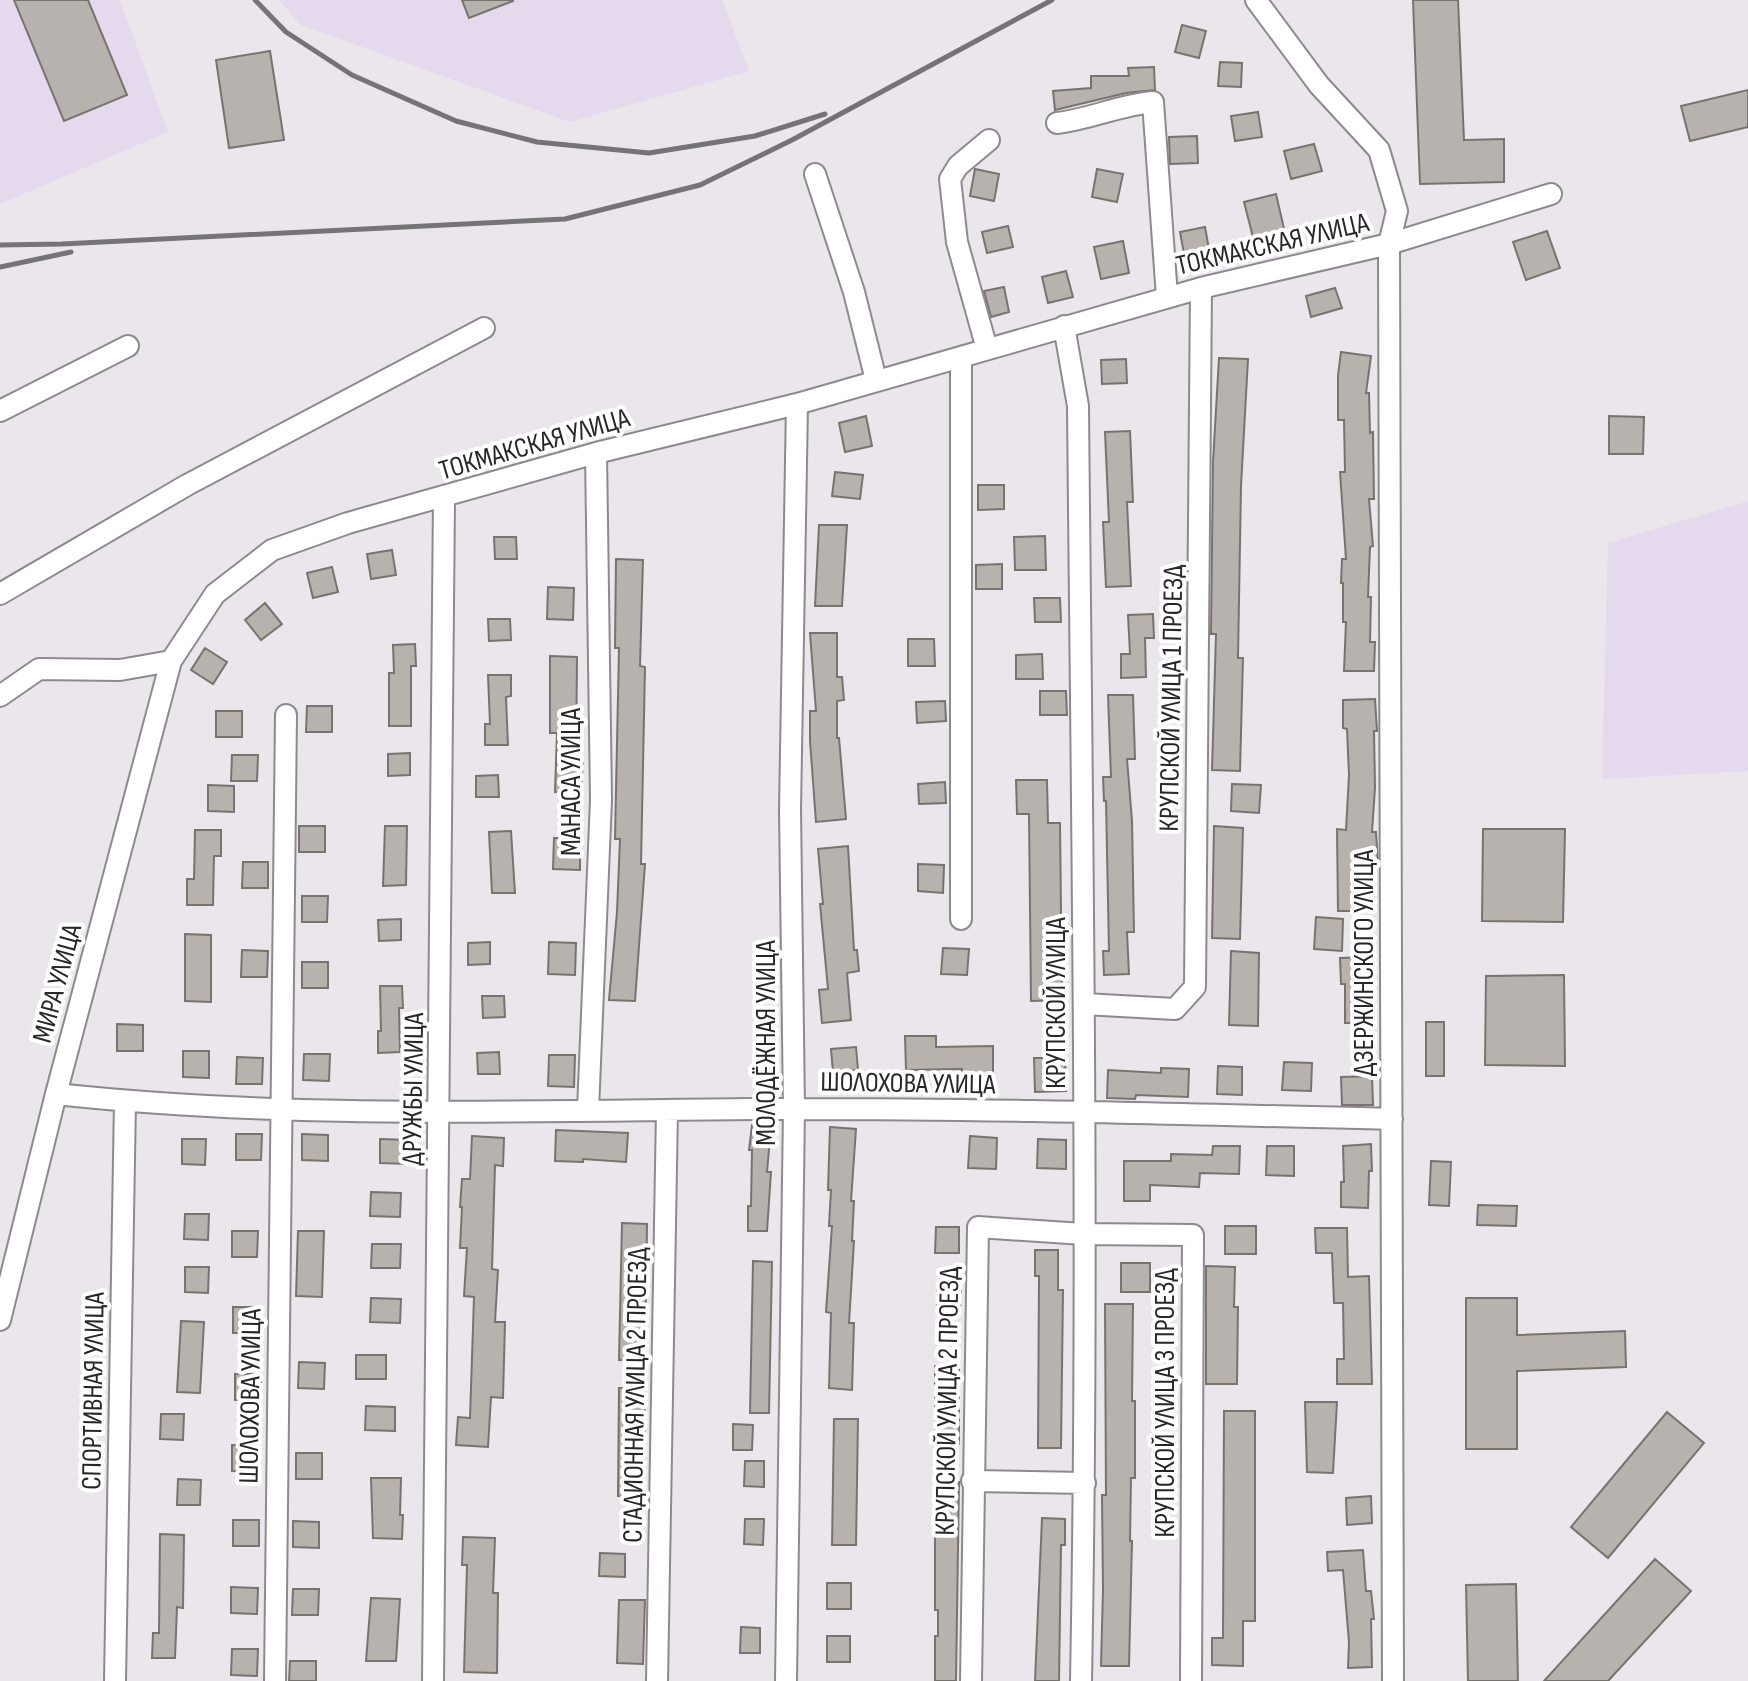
<svg xmlns="http://www.w3.org/2000/svg" width="1748" height="1681" viewBox="0 0 1748 1681" font-family="'Sofia Sans Condensed',sans-serif">
<style>
.industrial{fill:#e5d9ed}
.building{fill:#b7b2ae;stroke:#78736f;stroke-width:2}
.lines{fill:none;stroke-linecap:round;stroke-linejoin:round}
.minor-casing{stroke:#8d8a8f;stroke-width:24}
.minor{stroke:#fff;stroke-width:20}
.rail{stroke:#767377;stroke-width:5}
.labels{text-anchor:middle;stroke-width:8;stroke-linejoin:round;paint-order:stroke}
.street-label{font-size:28px;fill:#282628;stroke:#fff}
</style>
<rect width="100%" height="100%" fill="#eae6ec"/>
<path class="industrial" d="M0,0h120l48,132 -168,72z
M279,0h443l27,71 -179,51 -269,-97z
M1748,501v270l-146,8 6,-236z"/>
<path class="building" d="M14,0h74l39,95 -63,26z
M462,0h51v1l-44,17z
M1413,0h45l6,140 40,-1v43l-84,2z
M1182,25l24,6 -7,27 -24,-6z
M270,51l14,89 -55,8 -13,-88z
M1220,62l22,1 -1,24 -23,-1z
M1154,67l1,23 -29,3 -71,17 -2,-19 38,-3v-12h38l-1,-8z
M1748,90v37l-58,14 -9,-35z
M1258,112l4,25 -27,4 -4,-25z
M1197,136l1,27 -28,1 -1,-27z
M1314,144l8,27 -31,8 -7,-28z
M975,169l24,5 -5,27 -24,-5z
M1097,169l26,5 -6,28 -25,-5z
M1276,194l9,39 -31,8 -10,-39z
M1008,226l5,21 -26,6 -5,-21z
M1205,227l5,28 -25,4 -5,-27z
M1547,231l13,37 -34,12 -13,-38z
M1123,241l6,32 -28,6 -7,-32z
M1066,271l7,26 -25,6 -6,-26z
M1004,287l5,25 -18,5 -7,-26z
M1335,288l7,20 -31,9 -5,-21z
M1341,352l30,4 -5,37h3l1,40 3,-1 1,67h-5l4,47 -3,1 -2,50h3l-1,45h5l-1,29h-30l2,-49h-3v-39h-2l1,-24h4l-6,-87h5l-1,-52h-6v-45z
M1219,358l29,1 -7,127 -3,172h5l-3,113 -28,-1 4,-136h-5l2,-172z
M1126,359l1,24 -25,1 -1,-24z
M866,416l6,30 -27,6 -6,-29z
M1609,416l35,1 -1,37h-34z
M1130,431l3,71h-6l4,84 -25,1 -3,-65h6l-4,-90z
M835,472l28,3 -3,24 -28,-3z
M978,485h26v24l-26,1z
M819,525h28l-5,81h-27z
M1045,536l1,34h-31l-1,-33z
M494,537h22l1,22h-22z
M392,550l4,25 -25,4 -4,-25z
M616,559l27,1 -3,106 5,1 -4,197h4l-10,137 -26,-1 8,-88 3,-73h-5l4,-191h-4z
M1002,564v25h-26v-24z
M332,567l6,25 -25,6 -6,-25z
M548,587l26,1 -1,32 -26,-1z
M1034,598h26l1,24h-26z
M265,603l17,21 -21,16 -16,-20z
M1153,614l1,24h-9l1,39 -25,1v-24h9l-2,-39z
M488,619h22l1,21 -22,1z
M810,633h27v44h5l2,23 -7,1v37h2l7,81 -30,3 -6,-81v-30h6z
M908,639h26l1,27h-27z
M415,644l1,22h-5v60h-22v-53h5l-1,-28z
M205,648l22,14 -14,22 -22,-14z
M1042,654l1,25h-27v-24z
M550,656l27,1 -1,104h7l-2,32 -26,-1 2,-59h-7z
M488,675h23v21l-5,1 2,48h-23v-21h5z
M1040,691h26l1,24h-27z
M1108,695h25l2,64h-8l5,62 2,111h-7l2,42 -25,1 -1,-24h6l-3,-150h-2l-1,-24h8z
M1375,699l2,32h-3l1,57 -3,44h4l2,31h-4v48h-36l-1,-82 9,1 3,-55 -2,-46 -4,-1v-28z
M945,701l1,20 -29,2 -1,-21z
M307,706h25v26h-26z
M216,711h26v26h-26z
M410,753v22l-22,1v-22z
M232,755h26l-1,26h-26z
M498,775l1,22h-23v-21z
M1016,780h31l1,43h12l2,177 -31,1 -2,-187h-12z
M945,782l1,21 -27,1 -1,-20z
M1232,784l29,1 -2,28 -28,-2z
M208,785l26,1v26l-26,-1z
M299,826h26v26h-26z
M385,826h22l-1,59 -23,1z
M1214,826l29,2 -3,111 -28,-1z
M1483,829h82l-2,93 -81,-1z
M195,830h26v26h-7l-1,49h-26v-26h7z
M511,831l4,62h-23l-3,-61z
M554,838l26,1v31l-27,-1z
M848,846l6,104h3l2,21 -12,2 4,47 -29,3 -3,-33 9,-1 -8,-85h3l-5,-55z
M243,862h25v26h-26z
M918,864l26,1 -1,28 -25,-2z
M302,896h26l-1,26h-25z
M1316,917l27,2 -1,32 -28,-2z
M401,919v21l-22,1 -1,-21z
M185,934l26,1v67l-26,-1z
M490,942v22l-22,1v-22z
M549,942l27,1 -1,32 -27,-1z
M943,948l26,1 -2,26 -26,-1z
M242,950l26,1 -1,26h-26z
M1231,951l28,2 -1,73 -29,-1z
M1372,957l1,66h-28v-39h-4l-1,-26z
M302,962h26v26h-26z
M1564,975l1,91 -80,-1 1,-89z
M380,986h22l1,22h-4l1,44 -22,1v-22h3z
M482,996h22l1,21 -22,1z
M1426,1022h18v54h-18z
M117,1024l26,1v26h-26z
M905,1036h31v11l57,-1v34h-31v-11l-56,1z
M856,1047l2,23 -25,2 -2,-23z
M183,1051h26v27l-26,-1z
M499,1052l1,22h-22l-1,-21z
M304,1054h26l-1,27 -26,-1z
M549,1055h26l-1,32 -26,-1z
M237,1057l26,1 -1,26h-26z
M1034,1058h31l1,33 -31,1z
M1284,1062l28,1 -1,28 -29,-1z
M1218,1066l24,1v28l-25,-1z
M1161,1068l28,1 -1,28 -52,-2 -1,4 -28,-1 1,-28 53,3z
M1372,1076l1,29h-31l-1,-28z
M752,1125l19,2 -4,45h4l-4,59h-19v-25h3l1,-56h-3z
M830,1127l26,2 -5,72h3l-2,40h2l-5,82h5l-2,67 -23,-2 2,-75 -5,-1 6,-86h-3l2,-36h-3z
M556,1130l72,3 -2,29 -43,-3v3l-28,-1z
M236,1134h26l-1,26h-25z
M302,1134l26,1v26l-26,-1z
M472,1136l32,2 -1,28 -8,-1 -3,104 6,1 -3,52h10l-2,76 -12,-1 -3,50 -32,-2 2,-28 12,1 4,-121 -10,-1 3,-48h-7l2,-41h-2l2,-28h8z
M970,1136l27,2 -1,31 -28,-1z
M182,1139h24l-1,26 -23,-1z
M380,1139l30,1 -1,24 -29,-1z
M1038,1139l28,1v29l-29,-1z
M1371,1144l1,27h-3l-1,37 -27,-1v-25h3l-1,-36z
M1213,1146h27l-1,28 -39,-1 -1,14 -49,-2v16h-26v-40h47v-7l41,1z
M1267,1146h27v30l-28,-1z
M1431,1161l20,1 -2,44 -20,-1z
M371,1192l30,1 -1,24 -30,-1z
M1478,1205l39,1 -1,20 -39,-1z
M185,1214h24l-1,26 -24,-1z
M622,1223l25,1 -2,137 -26,-1z
M1225,1226h31v28h-31z
M936,1227h23v26h-24z
M1315,1228h32l1,49 21,-1 3,108h-35v-25h7l-1,-56h-9l-2,-50h-16z
M232,1231h26l-1,26h-25z
M298,1231h26l-2,66 -26,-1z
M372,1244h29l-1,24h-29z
M1035,1250h23v40h5l-2,158h-23l1,-172h-4z
M753,1261l19,1 -3,151h-19z
M1121,1263h29v29h-29z
M1206,1266l29,1 -1,40h4l-1,77h-31z
M185,1267h24l-1,26 -23,-1z
M937,1284h24l-1,27h-23z
M371,1298l30,1 -1,24 -30,-1z
M1466,1298h51v37l108,-4 1,36 -109,4v78h-51z
M1105,1304h28l-1,97h3v77h-4l-1,63h2l-3,125h-28l2,-77 -1,-94h4z
M233,1307h26l-1,26h-25z
M181,1321l23,1 -4,71 -23,-1z
M356,1355h30v24h-30z
M299,1362l26,1 -1,26 -26,-1z
M935,1366h24v78l-24,1z
M235,1374h26v26h-26z
M619,1388h26l-1,109 -26,-1z
M1305,1402h32l-4,71 -26,-1z
M366,1406l29,1v24l-30,-1z
M1224,1411h31v210h-12v45l-31,-1v-27h11z
M1667,1412l37,31 -96,115 -37,-31z
M161,1414h23l-1,26 -23,-1z
M834,1419h24l-2,126h-24z
M733,1424l20,1 -1,25h-19z
M232,1445l26,1v26l-26,-1z
M296,1453h26v26h-26z
M745,1461h19v26l-20,-1z
M371,1478h30l-1,37h3l-1,24 -29,-1z
M178,1479l23,1 -1,25h-23z
M935,1482h24l-3,199h-21v-45h3v-26h-3z
M1371,1496l1,27 -25,2 -1,-27z
M1042,1518l23,1v26h-4l-2,136h-24z
M745,1519h19l-1,26 -19,-1z
M233,1520h26v26h-26z
M293,1521l26,1v26l-26,-1z
M160,1534l24,1 -1,73 -6,-1 -2,51h-23l1,-25h6z
M463,1537l32,1 -2,55h5l-1,80 -33,-1 3,-107h-5z
M1363,1550l3,41h5l3,28h-3l1,48 -24,1 1,-26 -6,-72 -15,1 -1,-19z
M600,1553l25,1v23l-26,-1z
M1655,1559l36,32 -83,90h-64z
M827,1583h24v26h-24z
M1516,1584l2,97h-50l-2,-96z
M231,1587l27,1 -1,26 -26,-1z
M293,1589h26l-1,26h-26z
M371,1598l29,1 -4,62h-30z
M619,1600h26l-2,64 -26,-1z
M741,1627l19,1v25h-20z
M827,1636h23v26h-23z
M232,1649h26l-1,27 -26,-1z
M290,1661h26v20h-27z"/>
<g class="lines">
<g class="minor-casing">
<path id="minor" d="M1256,0l63,85 60,65 18,61 -8,33 4,1437
M1057,123c33,-4 63,-18 96,-21l14,195
M815,174l39,118 22,88
M1064,326l14,80c4,425 11,850 3,1275
M987,349l-30,-107 -7,-63 8,-13 31,-26
M961,357v562
M0,411l128,-65
M0,594l187,-109 297,-157
M0,696l39,-27 81,1 51,-9
M1084,1004l91,5 20,-22 6,-699
M56,1094c232,25 465,17 698,15 212,-1 425,5 638,10
M588,1110l13,-310 -5,-347
M0,1320l56,-226 115,-433 44,-67 57,-44 76,-27 248,-70 201,-49 404,-116 188,-44 162,-50
M972,1481l113,2
M115,1681l10,-580
M275,1681l11,-966
M433,1681l11,-1183
M657,1681l10,-571
M786,1681l8,-572 -4,-299 7,-406
M971,1681l7,-454 105,7 110,1 -2,446"/>
</g>
<use href="#minor" class="minor"/>
<path class="rail" d="M255,0l31,32 66,43 104,46 81,21 112,11 106,-17 70,-22
M0,245l62,-1 503,-25 135,-34 92,-45 260,-140
M0,267l71,-15"/>
</g>
<g class="labels">
<g class="street-label">
<text transform="translate(1272 243) rotate(-13)" y="10">ТОКМАКСКАЯ УЛИЦА</text>
<text transform="translate(534 443) rotate(-16)" y="10">ТОКМАКСКАЯ УЛИЦА</text>
<text transform="translate(1170 698) rotate(-89)" y="10">КРУПСКОЙ УЛИЦА 1 ПРОЕЗД</text>
<text transform="translate(570 782) rotate(-90)" y="10">МАНАСА УЛИЦА</text>
<text transform="translate(1363 963) rotate(-90)" y="10">ДЗЕРЖИНСКОГО УЛИЦА</text>
<text transform="translate(56 983) rotate(-75)" y="10">МИРА УЛИЦА</text>
<text transform="translate(1055 1003) rotate(-90)" y="10">КРУПСКОЙ УЛИЦА</text>
<text transform="translate(765 1043) rotate(-90)" y="10">МОЛОДЁЖНАЯ УЛИЦА</text>
<text transform="translate(908 1082) rotate(1)" y="10">ШОЛОХОВА УЛИЦА</text>
<text transform="translate(412 1089) rotate(-89)" y="10">ДРУЖБЫ УЛИЦА</text>
<text transform="translate(92 1391) rotate(-89)" y="10">СПОРТИВНАЯ УЛИЦА</text>
<text transform="translate(634 1395) rotate(-89)" y="10">СТАДИОННАЯ УЛИЦА 2 ПРОЕЗД</text>
<text transform="translate(249 1396) rotate(-89)" y="10">ШОЛОХОВА УЛИЦА</text>
<text transform="translate(946 1401) rotate(-89)" y="10">КРУПСКОЙ УЛИЦА 2 ПРОЕЗД</text>
<text transform="translate(1164 1403) rotate(-90)" y="10">КРУПСКОЙ УЛИЦА 3 ПРОЕЗД</text>
</g>
</g>
</svg>
